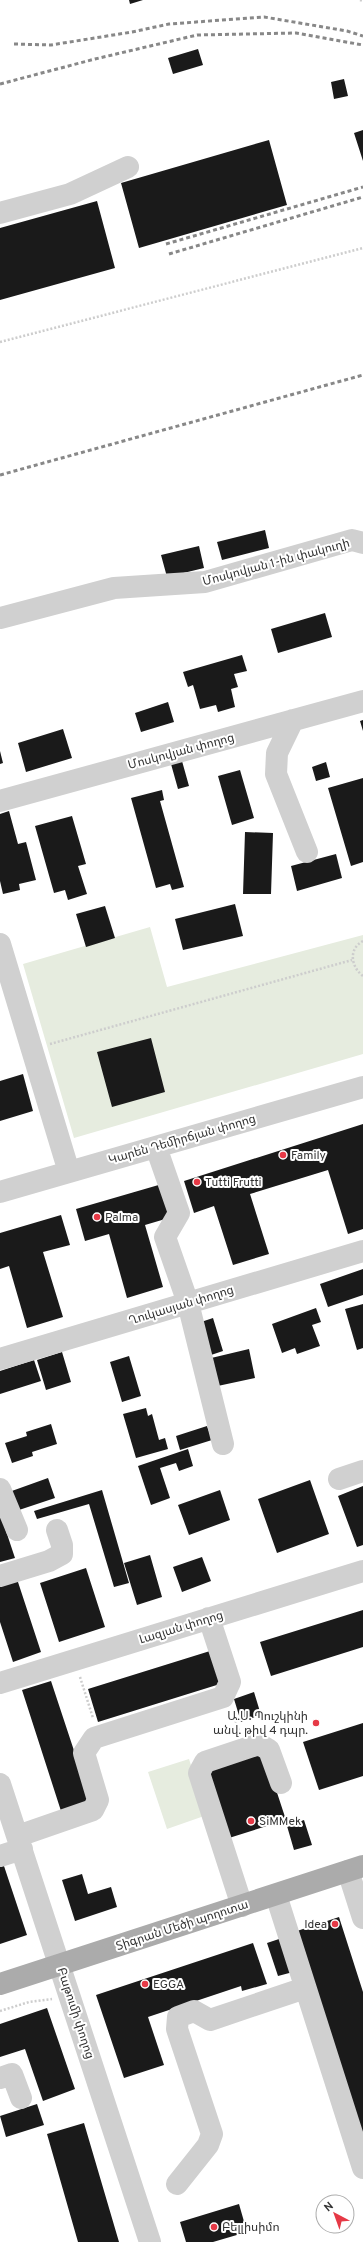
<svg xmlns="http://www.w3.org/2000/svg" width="363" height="2242" viewBox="0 0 363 2242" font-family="Overpass,'Noto Sans Armenian',sans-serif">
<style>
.green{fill:#e6ecdf}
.building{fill:#1a1a1a}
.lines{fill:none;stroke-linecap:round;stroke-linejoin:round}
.path{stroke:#cdcdcd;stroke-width:2.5;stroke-dasharray:2 2;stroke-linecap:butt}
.minor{stroke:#d0d0d0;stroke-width:22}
.major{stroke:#ababab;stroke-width:22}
.rail{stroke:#888;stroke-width:3;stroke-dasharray:4 3;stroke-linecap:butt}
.poi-dot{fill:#e63946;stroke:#fff;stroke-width:1.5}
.labels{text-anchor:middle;stroke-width:4;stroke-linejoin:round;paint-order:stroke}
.street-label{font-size:12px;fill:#333;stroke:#fff}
.poi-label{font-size:12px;fill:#333;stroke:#fff;text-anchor:start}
</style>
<rect width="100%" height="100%" fill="#fff"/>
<path class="green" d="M150,927l17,60 196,-52v119l-289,84 -51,-174z
M189,1759l18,56 -40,14 -19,-57z"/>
<path class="building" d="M129,0h14l-13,4z
M198,49l5,16 -30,9 -5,-16z
M344,79l4,17 -14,3 -3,-17z
M363,130v31l-9,-28z
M269,140l18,65 -148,43 -18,-65z
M97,201l18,67 -115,32v-72z
M265,530l4,18 -47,12 -5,-18z
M199,546l5,22 -37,9 -6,-22z
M325,613l7,24 -54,16 -7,-24z
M242,655l5,16 -13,3 4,13 -7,2 4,18 -17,5 -2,-7 -16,4 -7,-24 -5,2 -5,-15z
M168,702l6,20 -33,10 -6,-19z
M363,720v11l-3,-10z
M63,729l9,29 -46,14 -8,-29z
M0,751l3,12 -3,1z
M182,761l7,25 -11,3 -7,-25z
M326,762l4,15 -14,4 -4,-14z
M240,770l14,48 -22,7 -14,-49z
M363,778v84l-12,4 -23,-78z
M162,790l2,10 -4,1 24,86 -12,3 -2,-6 -14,4 -25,-90z
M9,811l9,33 8,-2 10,38 -17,4 1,6 -17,4 -3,-13v-67z
M72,816l14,48 -8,2 9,28 -19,6 -3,-10 -11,3 -19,-67z
M245,832l28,1 -2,61h-28z
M336,854l6,24 -45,13 -6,-25z
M235,904l8,32 -60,14 -8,-31z
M105,906l10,32 -29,9 -10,-33z
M151,1038l14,54 -53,15 -15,-55z
M23,1074l10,37 -33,10v-40z
M363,1124v105l-15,5 -20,-64 -78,24 19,60 -36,11 -19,-59 -20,7 -10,-32z
M162,1184l10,33 -27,8 18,62 -36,11 -18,-64 -24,7 -9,-32z
M61,1215l9,30 -27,7 20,65 -36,11 -18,-62 -9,3v-36z
M363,1269v26l-35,12 -8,-23z
M363,1304v44l-6,2 -12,-41z
M316,1308l5,14 -9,3 8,21 -23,8 -2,-6 -13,5 -10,-29z
M213,1318l10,33 -15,5 -10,-33z
M249,1349l6,29 -42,9 -6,-28z
M62,1352l9,30 -25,8 -9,-30z
M129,1356l12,40 -19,6 -12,-40z
M34,1360l7,21 -41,13v-23z
M146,1408l2,8 4,-2 7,26 6,-2 3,11 -32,9 -13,-44z
M51,1424l6,20 -25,8 1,4 -21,7 -7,-20 22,-7 -1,-4z
M207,1426l5,14 -32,10 -4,-14z
M188,1449l5,17 -14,5 -3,-8 -16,5 10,30 -19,7 -13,-39z
M48,1478l7,20 -39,13 -7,-19z
M310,1480l19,54 -52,19 -19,-54z
M363,1486v59l-6,2 -19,-51z
M102,1490l27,93 -15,4 -25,-83 -52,15 -3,-8z
M220,1490l10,30 -41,15 -11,-30z
M0,1513l15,45 -15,4z
M150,1555l12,42 -25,8 -13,-42z
M202,1557l9,24 -29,11 -9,-25z
M86,1568l19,59 -46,15 -19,-59z
M17,1579l24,73 -28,10 -13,-40v-37z
M363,1610v37l-92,29 -11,-34z
M210,1651l10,33 -122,38 -10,-33z
M51,1681l40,121 -30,9 -39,-121z
M254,1692l7,23 -20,7 -7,-23z
M363,1723v53l-44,14 -16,-48z
M264,1753l22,67 -57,18 -21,-67z
M304,1820l8,25 -18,5 -7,-24z
M3,1863l24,72 -27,9v-80z
M82,1874l6,20 23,-7 6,20 -42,14 -13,-41z
M339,1917l24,75v144l-66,-205z
M282,1938l11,34 -15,4 -11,-33z
M253,1943l14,41 -25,7 -1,-5 -93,31 16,48 -40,13 -28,-83z
M47,2008l28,81 -32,12 -18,-52 -25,8v-33z
M37,2104l7,21 -38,12 -6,-21z
M84,2123l35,119h-41l-31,-108z
M239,2204l8,28 -34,10h-27l-6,-20z"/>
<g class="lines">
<path class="path" d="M360,0l3,1
M0,342l363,-94
M363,941c-15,8 -12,26 0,35
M50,1044l302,-84
M80,1677l13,41
M233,1713l6,18
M0,2011l29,-9 23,-3"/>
<path class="minor" d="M0,213l70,-19 58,-27
M0,618l114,-30 91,-6 147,-42 11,3
M293,720l-16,33 -1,21 31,78
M0,801l363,-100
M0,944l69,228
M156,1147l23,66 -14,24 23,66 35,141
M0,1192l363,-105
M0,1359l363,-108
M339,1479l24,-8
M0,1489l17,41
M0,1576l49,-15 13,-7v-9l-5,-15
M0,1683l363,-112
M0,1784l150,458
M18,1836l75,-26 5,-10 -14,-47 10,-15 129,-41 7,-15 -21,-64
M0,1856l22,-7
M348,1871l15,47
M276,1895l87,273
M242,1906l-43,-133 6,-11 54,-18 10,6 12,33
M0,2078l12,-4 9,24
M177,2184l31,-39 4,-11 -35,-105 1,-12 16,-6 16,9 95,-32"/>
<path class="major" d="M0,1984l363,-118"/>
<path class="rail" d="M14,44l37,1 81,-13 37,-8 95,-7 83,14 16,5
M0,84l95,-25 102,-24 99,-2 67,12
M166,244l197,-57
M169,254l194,-57
M0,475l363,-100"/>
</g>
<g class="poi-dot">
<circle cx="283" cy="1155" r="4"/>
<circle cx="197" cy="1182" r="4"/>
<circle cx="97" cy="1217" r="4"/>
<circle cx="316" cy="1723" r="4"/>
<circle cx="251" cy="1821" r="4"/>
<circle cx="335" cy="1924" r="4"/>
<circle cx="145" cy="1984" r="4"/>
<circle cx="214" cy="2227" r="4"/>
</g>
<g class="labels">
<g class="street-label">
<text transform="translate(276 562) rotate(-15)" y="4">Մոսկովյան 1-ին փակուղի</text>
<text transform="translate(181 751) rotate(-15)" y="4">Մոսկովյան փողոց</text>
<text transform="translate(182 1139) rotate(-16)" y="4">Կարեն Դեմիրճյան փողոց</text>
<text transform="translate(181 1305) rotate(-17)" y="4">Ղուկասյան փողոց</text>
<text transform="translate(181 1627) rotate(-17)" y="4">Լազյան փողոց</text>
<text transform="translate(182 1925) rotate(-18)" y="4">Տիգրան Մեծի պողոտա</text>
<text transform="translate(76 2013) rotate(72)" y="4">Բաթումի փողոց</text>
</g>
<g class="poi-label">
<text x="291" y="1159">Family</text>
<text x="205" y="1186">Tutti Frutti</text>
<text x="105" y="1221">Palma</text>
<text x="308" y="1720" text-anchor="end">Ա.Ս. Պուշկինի<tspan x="308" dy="14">անվ. թիվ 4 դպր.</tspan></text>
<text x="259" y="1825">SiMMek</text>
<text x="327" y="1928" text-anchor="end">Idea</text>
<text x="153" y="1988">EGGA</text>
<text x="222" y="2231">Բելլիսիմո</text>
</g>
</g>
<g transform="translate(335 2214) rotate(319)"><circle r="19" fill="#ffffff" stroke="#adadad"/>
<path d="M0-3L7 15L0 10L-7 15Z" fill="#e63946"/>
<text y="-6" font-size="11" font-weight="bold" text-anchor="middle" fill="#333333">N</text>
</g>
</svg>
